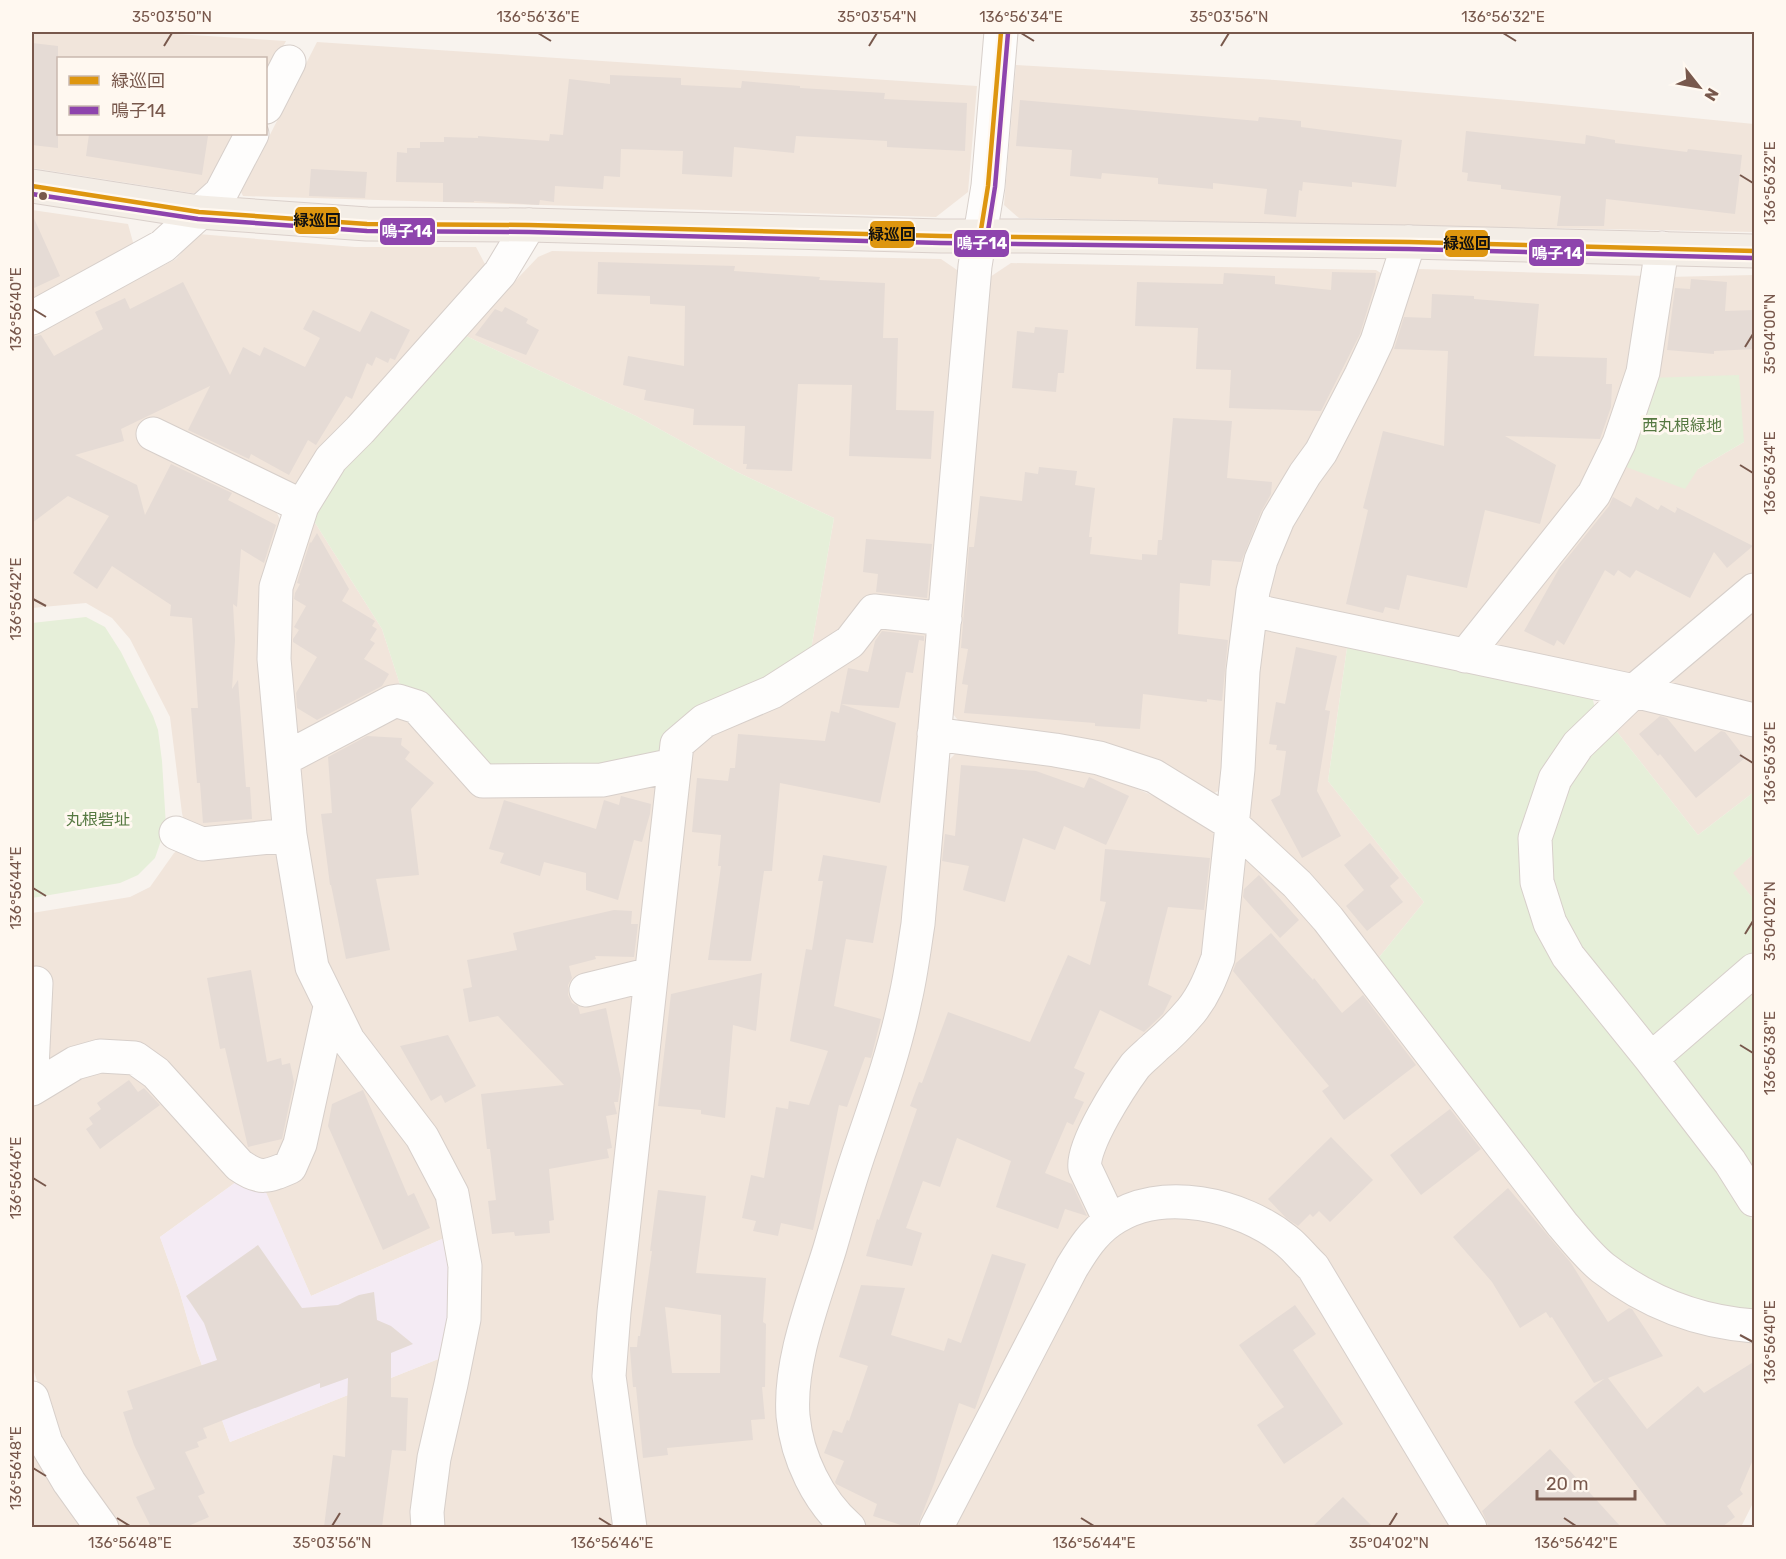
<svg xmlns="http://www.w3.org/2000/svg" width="1786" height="1559" viewBox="0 0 1786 1559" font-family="Rubik,'Noto Sans JP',sans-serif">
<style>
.residential{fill:#f1e5db}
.education{fill:#f4ebf4}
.green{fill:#e6efd9}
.building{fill:#e5dbd5;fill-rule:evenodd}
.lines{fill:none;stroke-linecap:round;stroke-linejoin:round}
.minor-casing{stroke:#d7cfca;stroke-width:35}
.major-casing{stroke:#dad0cb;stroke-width:35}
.minor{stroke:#fefdfc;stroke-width:33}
.major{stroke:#f3ede6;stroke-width:33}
.bus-1-casing{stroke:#fff8f0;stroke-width:9}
.bus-2-casing{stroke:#fff8f0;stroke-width:9}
.bus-1{stroke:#de960f;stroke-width:4.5}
.bus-2{stroke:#8e44ad;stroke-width:4.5}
.ticks{fill:none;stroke:#78584c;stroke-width:2}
.bus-dot{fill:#78584c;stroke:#fff8f0;stroke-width:2}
.labels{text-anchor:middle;stroke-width:6;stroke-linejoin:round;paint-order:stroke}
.park-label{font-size:16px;fill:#557841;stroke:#fff8f0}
.line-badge{stroke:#fff8f0;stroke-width:2}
.badge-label{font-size:16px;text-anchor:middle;font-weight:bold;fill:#fff}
.pale-badge-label{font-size:16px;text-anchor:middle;font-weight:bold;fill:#111}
.neatline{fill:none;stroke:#78584c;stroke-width:2}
.ticks-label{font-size:15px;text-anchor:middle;fill:#78584c}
</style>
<rect width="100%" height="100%" fill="#f8f3ee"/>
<path class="residential" d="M32,32h112l142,9 -20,39v-22h-208v76h179l-32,58 -7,2 -166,-26z
M317,42l660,44 -9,106 -32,25 -693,-21 -2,-4z
M1016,65l259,15 256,22 223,22v108l-735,-14 -15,-13z
M32,210l96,14 6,22 -102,55z
M198,234l157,13h121l10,19 -189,218 -8,3 -19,13 11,21 -6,304 -2,5 -88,-3 -3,-14 -12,-96 -40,-78 -18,-21 -26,-15 -54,5v-274l144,-75z
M552,251l389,8 19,13 -29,333 -66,-3 -56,59 25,-143 -97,-46 -101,-56 -172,-81 74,-78z
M1011,263l365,7 11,7 -16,58 -92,164 -52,288 -15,7 -251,-70 -8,-10 37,-437z
M1419,269l227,7 3,2 -42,175 -139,188 -198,-37 -8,-13 145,-314z
M1754,275v302l-121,102 -141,-27 -5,-12 131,-176 80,5 46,-27 -96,-64 19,-101z
M312,518l70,111 21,65 -108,46 -8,-146z
M1754,604v113l-93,-29z
M882,620l45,9 -25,298 -17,92 -100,321 46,187 -195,1 -19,-159 66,-618z
M1269,624l79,17 -20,140 96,121 -48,59 -120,-131 -13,-21 14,-177z
M394,708l266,67 -58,571 23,181h-183l20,-345 -11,-27 -20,-32 -52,-71 -23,-25 -37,-82 -21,-175z
M1636,708l118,21v63l-56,43 -84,-107z
M955,754l45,4 86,14 47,15 34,15 54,31 -13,136 -104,133 -7,117 -167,308h-61l-7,-4 -19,-21 -29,-51 -9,-51 10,-53 89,-283 25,-99 10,-100 7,-102z
M184,846l95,4 7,67 15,59 14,29 -32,153 -26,8 -101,-105 -117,19 -7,-97v-70l98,-16 20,-10 24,-34z
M1754,853v47l-22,-27z
M1250,857l504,478v166l-13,26h-263l-189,-291 -184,-37 -10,-56 8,-16 99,-118 36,-140z
M340,1050l70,93 29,56 10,37 -138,60 -49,-112 17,-2 51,-129z
M131,1068l112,109 -83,60 19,53 18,62 33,90 211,-84 -27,169h-302l-55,-86 -25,-75v-270l44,-27z
M1167,1208l119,38 176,282h-521l151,-280z
M32,1429l59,98h-59z"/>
<path class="education" d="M243,1177l19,6 49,113 138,-60 3,71 -11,51 -211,84 -33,-90 -18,-62 -19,-53z"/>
<path class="green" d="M464,335l172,81 101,56 97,46 -25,143 -154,102 -169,12 -83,-81 -21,-65 -70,-111 26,-42z
M1739,375l5,67 -46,27 -13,20 -67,-25 30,-86z
M86,617l19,10 16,25 32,64 5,14 4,31 4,65 -11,32 -17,17 -18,8 -88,15v-275z
M1348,641l243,52 4,15 -47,54 -13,25 -5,23 -8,73 219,316 13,25v93l-66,-11 -94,-59 -218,-286 48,-59 -96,-121z
M1614,728l84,107 56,-43v61l-21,20 21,27v60l-97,85 -83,-102 -17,-41 -8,-43 2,-28 13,-38 20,-35z
M1754,979v200l-90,-122z"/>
<path class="building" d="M32,43l26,3v102l-26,-3z
M610,75l71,3v7l60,3 1,-7 58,5v2l85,5 -1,6 83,4 -2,48 -78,-4v-6l-91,-5 -2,17 -60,-6 -2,30 -50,-3 1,-23 -62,-2 -1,28 -16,-1 -1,13 -48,-3 -1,16 -14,-2 -1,5 -65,-4v1h-31v-19l-47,-1 1,-30 10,1v-5h13v-6h24v-5l34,1v-2l71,5 1,-7 13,1 6,-56 41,5z
M1020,100l238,21 1,-4 42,4v6l101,13 -6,47 -44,-5v5l-49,-5 -1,9 -3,-1 -3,27 -32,-3 3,-25 -54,-6v6l-55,-5v-6l-56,-5 -1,6 -31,-3 2,-26 -56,-4z
M1466,131l119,13 1,-9 29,5v3l72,9 1,-3 54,6 -7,59 -129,-15 -2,27h-47l4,-30 -60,-7v-4l-34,-4 1,-8 -6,-1z
M89,134h103l16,2 -6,39 -116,-19z
M311,169l56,3 -2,26 -56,-2z
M32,214l28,62 -28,13z
M598,262l137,4 -1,5 86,6 -1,3 66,3 -2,55h15l-2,72 38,1 -3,48 -82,-3 3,-71 -54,-1 -6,87 -46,-2 1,-5h-4l2,-38 -52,-1 1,-16 -50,-9 2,-10 -23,-5 5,-29 56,10 1,-60 -35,-2v-8l-53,-2z
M1332,272l44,1 -1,12 -15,49 -39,77 -92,-3 2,-38 -35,-1 2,-41 -63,-2 2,-44 86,2 1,-11 51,3v8l56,6z
M1691,279l36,3 -2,29 30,-1v39l-41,2v3l-47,-4 8,-62 15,1z
M183,282l47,93 13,-28 17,9 4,-9 41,20 15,-29 -17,-9 10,-19 47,22 11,-21 39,19 -15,30 -5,-2 -2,5 -12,-6 -4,9 -5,-3 -15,36 -6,-3 -30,49 -8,-5 -19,35 -38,-21 -2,5 -61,-29 22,-44 -89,43 3,12 -49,14 62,30 8,30 26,-51 61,29 -4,7 48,25 -12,38 -23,-14 -4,58 -4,-3 2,36 -3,49 6,-9 8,107h4l2,32 -49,4 -3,-40h-3l-6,-75h7l-6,-90 -22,-2 1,-11 -59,-39 -15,23 -24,-16 36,-57 -41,-20 -36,27v-186l9,-2 13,21 49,-27 -8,-17 30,-14 5,11z
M1432,294l42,2v3l65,5 -5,52 73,2 -1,26h6l-1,23 -11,32 -95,-3 51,29 -16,59 -55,-14 -18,78 -60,-13 -8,35 -14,-3 -2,6 -37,-9 22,-94 -5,-2 20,-77 61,15 4,-95 -54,-2 10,-32 27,1z
M505,307l23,12 -2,4 13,7 -13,25 -51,-20 20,-26 7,3z
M1035,327l33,3 -4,43h-6l-2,19 -44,-4 5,-57 17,2z
M1173,418l59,3 -5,57 45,4 -1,12 -10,18 -20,50 -29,-2 -2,26 -30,-3 -2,51 50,6 -6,61 -15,-2v3l-64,-8 -3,35 -45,-3v-3l-131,-10 4,-28 -6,-1 6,-35 -7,-1 8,-101h5l6,-51 42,5 3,-29 13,2 1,-7 38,4 -2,14 20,3 -6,49h3l-2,17 52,6v-6l15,1 1,-15h4z
M1613,497l18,10 5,-10 22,13 3,-5 14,8 2,-4 -1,-2 77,39 -26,22 -13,-16 -24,46 -54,-28 -6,8 -12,-8 -4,6 -9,-6 -41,75 -7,-5 -3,6 -30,-15 36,-64 49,-61z
M317,533l32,56 -7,12 33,20 -3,5 5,3 -7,11 5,3 -11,16 25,15 -7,12 -65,34 -20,-12 -1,-15 21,-36 -24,-15v-3l6,-9 -5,-3 12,-21 -12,-7 1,-6 5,-9 -3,-1 13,-41 1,1z
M866,539l66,5 -5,54 -51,-6 2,-18 -15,-2z
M882,631l42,5v5l-5,-1 -6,33 -7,-1 -7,36 -58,-4 55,19 -16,80 -100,-20 -8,88h-8l-13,90 -43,-1 13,-94h-3l3,-31 -29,-3 5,-54 31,3 2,-13h5l3,-34 87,7 6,-30 8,2 9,-45 20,4 7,-31z
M1296,647l41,9 -12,54 5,1 -13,80 24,45 -39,22 -31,-58 9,-5 6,-44 -10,-1 1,-5 -8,-1 7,-42 9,2z
M1660,716l7,2 28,34 26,-21 4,1 20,26 -49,40 -36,-44 -2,2 -19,-22z
M367,736l35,2 -1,7 9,7 -5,7 29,24 -23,26 8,66 -43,4 14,71 -44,9 -15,-74h-1l-9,-71 11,-1 -4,-56z
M961,765l75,6 48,17 5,-11 40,19 -23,49 -42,-19 -9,24 -32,-12 -18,64 -42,-12 6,-24 -27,-5 3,-27 10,2z
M621,796l30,8 -1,10 -8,28 -8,-2 -16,60 -32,-10v-17l-42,-11 -4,14 -40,-13 4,-10 -15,-4 15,-49 92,29 8,-29 15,5z
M1370,843l29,35 -9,8 13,16 -36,29 -21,-25 18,-16 -20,-25z
M1105,849l105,9 -6,52 -36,-3 -20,78 24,11 -9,18 -19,18 -44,-22 -26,58 11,5 -11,25 10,4 -11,23 -6,-3 -22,51 27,11 15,32 -22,-7 -7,20 -62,-22 15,-46 -54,-23 -17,49 -17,-6 -17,47 16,5 -10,33 -46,-10 11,-37 2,1 38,-111 -7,-3 9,-24 3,1 26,-71 82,30 38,-87 22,10 16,-63 -6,-1z
M823,855l64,11 -14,77 -27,-4 -12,67 47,13 -10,39 -6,-1 -18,50 -8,-2 -26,125 -32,-7 -3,13 -25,-5 3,-10 -14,-3 9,-43 13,3 12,-71 12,2 1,-8 20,4 19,-54 -38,-10 16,-92 6,1 11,-69h-5z
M1259,875l40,45 -19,18 -37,-41 1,-8z
M614,910l18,1 -1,13h7l-4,33 -39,-1 1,3 -27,7 3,12 -4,7v10l4,8 6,3 2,8 26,-6 15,71 -3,23h-4l3,12 -11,2 6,32 -5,1 2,9 -60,11 5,51 -5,1 1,12 -35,3 -1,-4 -22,2 -4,-33 8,-1 -6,-51h-3l-6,-55 83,-9 -66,-69 -29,6 -6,-33 9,-2 -5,-27 50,-10 -4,-17z
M1271,933l42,47 1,-2 28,35 21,-18 53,70 -72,55 -22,-29 7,-5 -96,-115 3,-8z
M251,970l16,92 14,-4 1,7 8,-2 4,19 -12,57 -34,8 -23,-99 -5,1 -13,-71z
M762,973l-6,58 -23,-6 -8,93 -24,-4v-4l-43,-4 13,-112z
M448,1035l28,51 -31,17 -4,-8 -10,6 -31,-55z
M129,1080l9,12 6,-4 16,17 -60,44 -14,-20 7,-5 -4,-6 12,-9 -4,-6z
M363,1090l45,106 6,-3 16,35 -47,22 -55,-124 4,-22z
M1450,1109l31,40 -60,46 -31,-40z
M1331,1137l42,43 -43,42 -11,-11 -6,6 -3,-3 -12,12 -12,-8 -18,-19z
M1508,1188l63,75 37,59 21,-14 3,1 31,47 -55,22 39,51 51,-43 6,7 51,-32v94l-15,35 3,4 -16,12 8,11 -13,10h-54l-94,-125 30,-23 -10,4 -42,-66 -2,1 -4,-6 -26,16 -28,-46 -39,-45z
M658,1190l48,6 -10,77 70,5 -3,44 3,2 -1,63h-3l3,32 -14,1 2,20 -86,8 1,7 -25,3 -7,-71h-3l-3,-37v-3h7l1,-11h2l12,-85h-2zM665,1307l56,8 -1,58h-48z
M258,1245l44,63 36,-3 21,-10 15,-3 3,28 14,6 22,18 -22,9v44l17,1 -2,53 -14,-1 -10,77h-58l9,-72 12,2 3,-79 -28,10v-5l-117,45 4,10 -10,4 2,5 -14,5 20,41 -7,3 11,21 -23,10h-35l-15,-30 19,-8 -21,-44 -11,-33 10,-3 -6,-18 90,-31 -13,-37 -18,-27z
M992,1254l34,10 -51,145 -16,-6 -24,78 -18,46h-10l-34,-11 4,-12 -41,-20 -1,-2 9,-21 -20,-8 9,-23 9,3 5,-13 2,1 19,-55 -29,-9 22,-72 44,3 -14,47 53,16 4,-13 13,5z
M1295,1305l21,29 -23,16 50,74 -59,40 -27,-39 27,-18 -45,-62z
M1550,1449l71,78h-132l-7,-16z
M1343,1497l30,30h-61z"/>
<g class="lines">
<g class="minor-casing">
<path id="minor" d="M266,107l23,-45
M32,318l131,-72 58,-53 31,-59
M153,434l149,72
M1754,590l-120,101 -56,54 -23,34 -20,59 2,44 13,41 18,33 83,103 79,103 24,38
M1251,610l383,81 120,29
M1465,656l129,-162 25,-51 24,-71 19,-124
M934,734l121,16 44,8 55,18 78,48 65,60 31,35 234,305c13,15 25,31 41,44 44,34 96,54 151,58
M284,759l108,-57 6,-1 19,6 66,74 119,-1 72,-15
M176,833l26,11 88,-9
M586,990l65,-16
M1651,1059l103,-89
M32,1069l4,-86
M32,1089l43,-26 25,-7 35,2 21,15 83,92c21,15 28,12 51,2l10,-23 30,-137
M1110,1221l-25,-53c-4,-22 36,-83 50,-102 6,-7 14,-13 20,-19 13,-11 25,-23 36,-36 13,-16 20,-34 27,-53l20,-189 5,-98 10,-80 8,-31 17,-41 27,-45 16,-22 40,-77 16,-34 32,-99
M32,1398l14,45 23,39 33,46
M428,1528l-1,-16 7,-54 17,-74 13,-65 1,-53 -13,-72 -30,-57 -74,-97 -36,-73 -22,-132 -16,-176 2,-72 26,-81 29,-47 29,-29 140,-157 29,-48
M630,1528l-21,-152 5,-64 63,-568 27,-23 68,-29 78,-50 24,-31 71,8
M849,1528c-31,-27 -52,-70 -56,-112 -4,-55 21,-116 37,-168 10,-35 20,-70 32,-104 16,-47 33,-95 43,-144 6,-25 9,-51 13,-76l57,-658 13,-80 13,-154
M936,1528l136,-261c11,-18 21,-34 38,-46 50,-36 132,-17 177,20 9,7 17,18 26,26l157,261"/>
</g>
<g class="major-casing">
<path id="major" d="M32,186l167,26 168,12 162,1 412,11h87l381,6 345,9"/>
</g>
<use href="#minor" class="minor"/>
<use href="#major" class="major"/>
<g class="bus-1-casing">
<path id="bus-1" d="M32,186l167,26 168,12 162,1 412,11 468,6 345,9
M980,236l8,-50 13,-154"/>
</g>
<g class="bus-2-casing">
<path id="bus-2" d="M32,194l166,25 169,12 162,1 412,11 468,6 345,9
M987,237l8,-50 13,-154"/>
</g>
<use href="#bus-1" class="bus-1"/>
<use href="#bus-2" class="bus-2"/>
</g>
<path class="ticks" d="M538,33l13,8M1021,33l13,8M1503,33l13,8M164,46l8,-13M869,46l8,-13M1221,46l8,-13M1740,175l13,8M33,309l13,8M1745,347l8,-13M1740,465l13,8M33,599l13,7M1740,755l13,8M33,888l13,8M1745,934l8,-13M1740,1045l13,8M33,1178l13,8M1740,1335l13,7M33,1468l13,8M117,1518l13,8M599,1518l13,8M1081,1518l13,8M1564,1518l12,8M332,1526l8,-13M1389,1526l8,-13"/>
<circle class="bus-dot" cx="43" cy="196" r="5"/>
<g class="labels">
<g class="park-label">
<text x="1682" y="431">西丸根緑地</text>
<text x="98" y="825">丸根砦址</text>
</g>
</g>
<g class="line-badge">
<rect x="294" y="206" width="46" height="29" rx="6" fill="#de960f"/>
<rect x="379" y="217" width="57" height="29" rx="6" fill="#8e44ad"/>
<rect x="869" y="220" width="46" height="29" rx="6" fill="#de960f"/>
<rect x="1444" y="229" width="45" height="29" rx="6" fill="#de960f"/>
<rect x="953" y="229" width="57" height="29" rx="6" fill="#8e44ad"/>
<rect x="1528" y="238" width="57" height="29" rx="6" fill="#8e44ad"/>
</g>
<g class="badge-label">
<text x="407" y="237">鳴子14</text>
<text x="982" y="249">鳴子14</text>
<text x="1557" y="259">鳴子14</text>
</g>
<g class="pale-badge-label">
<text x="317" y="226">緑巡回</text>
<text x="892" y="240">緑巡回</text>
<text x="1467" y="249">緑巡回</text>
</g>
<rect width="1786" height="1559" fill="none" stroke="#fff8f0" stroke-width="66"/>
<rect x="57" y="57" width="210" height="78" fill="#fff8f0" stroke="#c9b8ae" stroke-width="1.5"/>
<rect x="69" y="76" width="30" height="9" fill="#de960f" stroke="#c9b8ae" stroke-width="1.5"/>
<text x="111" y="87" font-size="18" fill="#78584c">緑巡回</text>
<rect x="69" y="106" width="30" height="9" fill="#8e44ad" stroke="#c9b8ae" stroke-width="1.5"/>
<text x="111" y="117" font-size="18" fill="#78584c">鳴子14</text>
<g transform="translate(1699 87) rotate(121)" stroke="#fff8f0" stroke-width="4.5" paint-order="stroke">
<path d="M0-4.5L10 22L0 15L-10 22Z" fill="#78584c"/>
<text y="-9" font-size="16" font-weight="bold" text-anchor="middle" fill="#78584c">N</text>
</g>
<path d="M1537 1490v9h98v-9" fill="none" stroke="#78584c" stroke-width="3"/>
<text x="1546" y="1490" font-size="18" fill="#78584c" stroke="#fff8f0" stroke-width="4.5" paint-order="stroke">20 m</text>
<rect x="33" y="33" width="1720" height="1493" class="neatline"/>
<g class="ticks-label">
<text x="172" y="22">35°03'50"N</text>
<text x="538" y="22">136°56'36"E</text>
<text x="877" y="22">35°03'54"N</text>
<text x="1021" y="22">136°56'34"E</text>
<text x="1229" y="22">35°03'56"N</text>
<text x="1503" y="22">136°56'32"E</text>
<text transform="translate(1770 183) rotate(-90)" y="5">136°56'32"E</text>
<text transform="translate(16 309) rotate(-90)" y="5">136°56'40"E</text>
<text transform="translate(1770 334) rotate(-90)" y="5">35°04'00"N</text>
<text transform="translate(1770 473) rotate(-90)" y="5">136°56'34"E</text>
<text transform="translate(16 599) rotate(-90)" y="5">136°56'42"E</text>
<text transform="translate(1770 763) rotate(-90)" y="5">136°56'36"E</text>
<text transform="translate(16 888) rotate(-90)" y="5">136°56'44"E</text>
<text transform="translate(1770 921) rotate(-90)" y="5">35°04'02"N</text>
<text transform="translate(1770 1053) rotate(-90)" y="5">136°56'38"E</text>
<text transform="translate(16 1178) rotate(-90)" y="5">136°56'46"E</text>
<text transform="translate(1770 1342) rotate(-90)" y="5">136°56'40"E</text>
<text transform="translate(16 1468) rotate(-90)" y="5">136°56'48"E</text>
<text x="130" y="1548">136°56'48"E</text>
<text x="332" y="1548">35°03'56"N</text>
<text x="612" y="1548">136°56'46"E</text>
<text x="1094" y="1548">136°56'44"E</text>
<text x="1389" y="1548">35°04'02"N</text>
<text x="1576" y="1548">136°56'42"E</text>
</g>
</svg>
